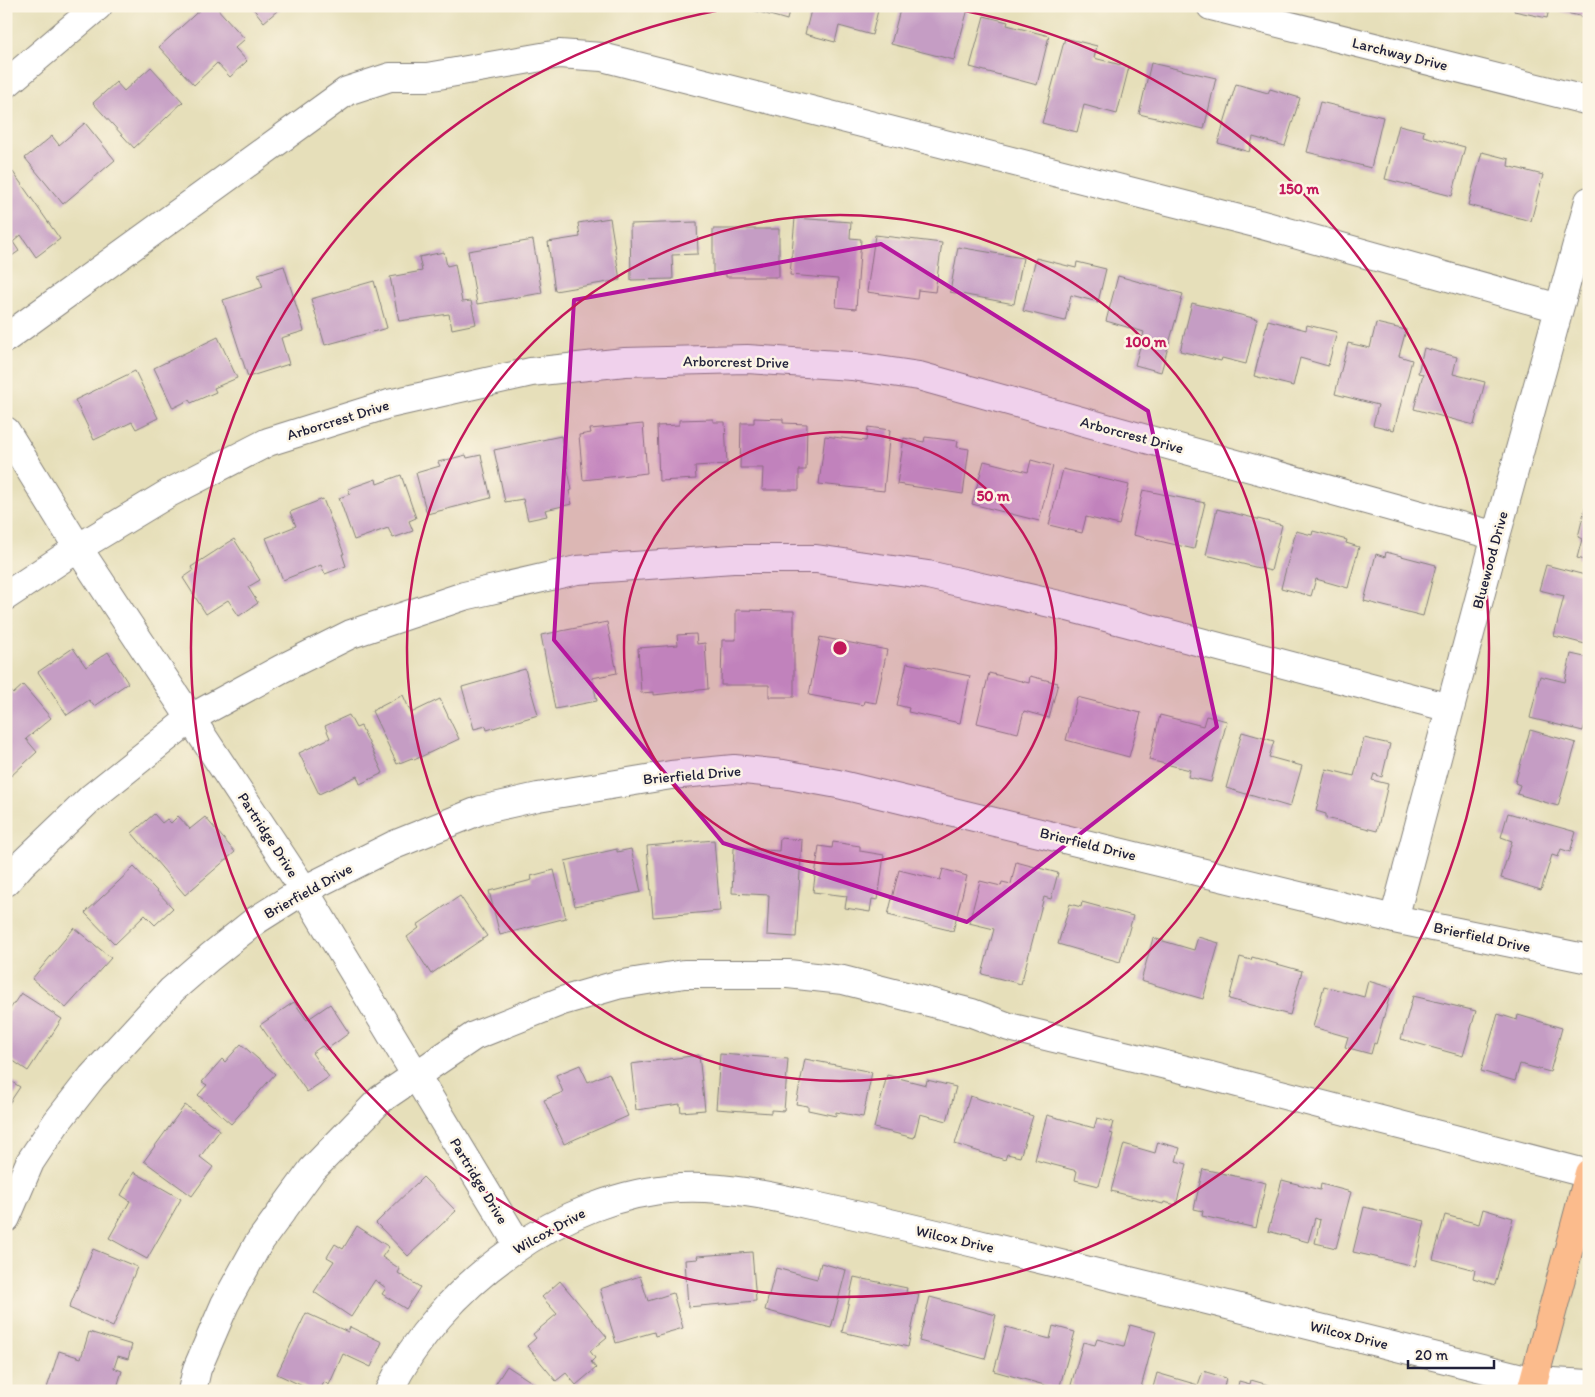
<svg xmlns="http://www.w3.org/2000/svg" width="1595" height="1397" viewBox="0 0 1595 1397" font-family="Itim,sans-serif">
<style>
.building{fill:#c59dc4}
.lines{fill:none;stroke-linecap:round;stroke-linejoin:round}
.minor-casing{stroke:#84807a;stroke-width:30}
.major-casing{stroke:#84807a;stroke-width:30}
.minor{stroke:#fff;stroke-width:28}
.major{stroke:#fbbb8c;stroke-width:28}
.marked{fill:#b5179e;fill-opacity:0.2;stroke:#b5179e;stroke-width:4;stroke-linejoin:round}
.ring{fill:none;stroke:#c2185b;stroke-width:2.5}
.labels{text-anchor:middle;stroke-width:5;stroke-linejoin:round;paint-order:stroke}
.street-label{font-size:15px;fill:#22223b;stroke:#fcf5e5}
.centre{fill:#c2185b;stroke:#fcf5e5;stroke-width:2.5}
.ring-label{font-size:15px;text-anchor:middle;font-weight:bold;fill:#c2185b;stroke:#fcf5e5;stroke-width:5;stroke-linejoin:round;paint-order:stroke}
</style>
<rect width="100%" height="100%" fill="#fcf5e5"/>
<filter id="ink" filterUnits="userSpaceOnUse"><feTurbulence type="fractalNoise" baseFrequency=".02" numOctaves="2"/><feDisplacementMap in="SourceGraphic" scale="10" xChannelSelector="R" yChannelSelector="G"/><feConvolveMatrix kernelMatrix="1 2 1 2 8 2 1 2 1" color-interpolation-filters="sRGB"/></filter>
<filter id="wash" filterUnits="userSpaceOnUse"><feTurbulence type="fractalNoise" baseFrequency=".0096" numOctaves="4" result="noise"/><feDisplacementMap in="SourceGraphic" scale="20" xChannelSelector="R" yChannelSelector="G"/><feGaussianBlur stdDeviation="1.12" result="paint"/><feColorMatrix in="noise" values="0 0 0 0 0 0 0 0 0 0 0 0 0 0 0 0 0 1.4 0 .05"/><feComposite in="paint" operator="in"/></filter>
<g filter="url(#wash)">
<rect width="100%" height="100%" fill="#e6dfba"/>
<g id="blocks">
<path class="building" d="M204,6h11l30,33 -10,9 12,13 -17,16 -13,-14 -23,22 -35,-38z
M251,6h32l-19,16z
M738,6h52l-3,14z
M812,6h67l-7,29 -33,-9 -4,16 -30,-8z
M901,6h57l10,3 -14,51 -63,-16z
M1515,6h72l-3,11 -35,-8 -2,9 -33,-7z
M984,16l24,6 -1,3 42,11 -12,49 -67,-18z
M1065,38l32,8 -3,12 35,9 -12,47 -33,-9 -7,27 -35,-9z
M1151,63l65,15 -12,51 -65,-15z
M151,67l32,35 -49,46 -41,-45 23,-21 8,9z
M1236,84l32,9 2,-4 30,9 -15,48 -32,-9 -4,15 -31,-9z
M1320,102l63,15 -12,51 -64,-16z
M85,123l30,37 -52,44 -38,-46 27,-22 7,9z
M1399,125l25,6 -1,5 42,11 -13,49 -67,-17z
M1482,152l27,7 -1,7 35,9 -12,46 -63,-16z
M13,172l47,67 -24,18 -15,-22 -8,7 6,9 -13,9v-83z
M610,218l10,62 -65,11 -7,-49 32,-5 -2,-14z
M795,218l56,4 -1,16 11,1 -5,70 -20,-2 2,-28 -48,-4z
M697,222l1,32 -26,1 1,24 -42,1 -1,-56z
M713,229h66v48h-53v-3h-13z
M875,235l67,8 -7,49 -17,-2 -1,9 -50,-7z
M533,240l9,53 -65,11 -9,-53z
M958,247l65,11 -9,46 -64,-12z
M444,252l3,14 8,-2 7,38 9,-1 5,23 -24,5 -3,-15 -50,7 -9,-44 32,-6 -3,-14z
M1036,258l40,10 1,-6 29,7 -8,33 -27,-7 -6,26 -42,-10z
M284,266l20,65 -23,7 8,26 -41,13 -25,-77 40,-13 -5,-13z
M1118,276l65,18 -22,78 -26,-7 9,-33 -38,-11z
M374,281l13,47 -62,17 -14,-46z
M1192,303l65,16 -11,45 -24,-6 -1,3 -41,-10z
M1268,320l38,10 1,-5 30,7 -9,34 -28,-8 -7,28 -39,-10z
M1376,323l30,7 -7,26 13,4 -18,70 -21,-5 5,-20 -43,-11 13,-51 22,5z
M218,337l19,41 -23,10 2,4 -25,11 -2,-3 -16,8 -19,-40z
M1424,348l33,9 -4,17 32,8 -11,43 -60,-16 9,-35 -5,-1z
M135,371l23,47 -22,11 -4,-7 -38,18 -19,-40z
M754,418l29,1v4l24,1 -1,46h-7v20h-37l1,-22h-23l1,-45h13z
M713,419v3h12l2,42 -32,2 1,13 -37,2 -2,-55 22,-1v-5z
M643,424l4,49 -64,7 -4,-45 12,-2 -1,-4z
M868,427l22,3 -6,61 -65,-7 6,-48 41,5z
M561,436l11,54 -3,1 3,13 -27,6 2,6 -19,4 -5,-21 -18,3 -11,-52z
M925,437l33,4 -1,6 12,2 -6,45 -66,-10 7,-46 20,4z
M466,455l1,3 14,-3 10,43 -64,16 -11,-41 24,-7 -2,-4z
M1031,460l22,6 -14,55 -67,-17 12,-43 44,11z
M1063,469l66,16 -10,40 -33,-8 -4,16 -33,-8z
M401,475l15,43 -7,3 4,10 -20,7 -5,-10 -34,12 -15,-42 11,-4 -2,-5 28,-10 1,5z
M1143,490l62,13 -11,46 -61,-14z
M323,499l21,55h-2l4,12 -21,8 -4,-9 -38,15 -17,-42 30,-12 -6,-14z
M1586,504l3,1v56l-12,-3 5,-19 -4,-2z
M1217,509l65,16 -11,46 -65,-16z
M1296,531l16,4 1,-4 34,9 -1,3 13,4 -11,41 -32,-9 -5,17 -30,-8z
M234,539l26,41 -12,7 10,16 -19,13 -11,-16 -22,14 -23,-36 10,-7 -2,-4z
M1386,552l50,13 -13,51 -59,-15 12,-47 9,3z
M1546,565l43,11v69l-35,-9 10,-40 -25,-6z
M736,610l58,1v86h-25v-12h-48l1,-45h14z
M607,622l10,51 -25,5 5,23 -42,8 -14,-74z
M696,634l1,10 8,-1 3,46 -54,6v-3l-13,1 -3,-45 40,-3 -1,-10z
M820,637l67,13 -11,53 -12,-2 -1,4 -54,-10z
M73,648l13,19 22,-15 20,31 -34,23 -5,-6 -22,15 -29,-43z
M1571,654l18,4v49l-6,24 -53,-13 10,-42 25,6z
M907,663l63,13 -10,47 -52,-11 1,-4 -12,-3z
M525,669l13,46 -51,15 -1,-4 -12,3 -12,-42z
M989,673l40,10 1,-7 28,7 -9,35 -25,-7 -6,22 -41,-10z
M23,685l28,33 -25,21 11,13 -26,24 -5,-5v-77l4,-4 3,4z
M403,695l8,18 29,-14 19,40 -45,21 -2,-2 -15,6 -25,-53z
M1077,697l64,16 -12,44 -63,-17z
M349,715l7,13 5,-2 22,47 -23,11 -3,-8 -38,18 -20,-41 31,-15 -5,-12z
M1160,715l43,11 3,-10 21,5 -16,61 -23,-5 2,-7 -41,-10z
M1530,730l46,13 -18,63 -41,-12 3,-9 -5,-2z
M1242,732l32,9 -5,16 33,9 -12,41 -64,-19z
M1364,738l26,6 -8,33 -8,-3 -2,6 16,4 -11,47 -51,-13v-4l-10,-3 10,-42 28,7z
M1508,813l68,19 -6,20 -9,-3 -3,8 -6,-2 -11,35 -40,-12 11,-37 -11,-4z
M154,814l8,9 5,-4 4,4 7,-7 12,13 15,-12 30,35 -50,43 -53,-62z
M780,838l22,2 -6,97 -29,-2 2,-40 -37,-2 2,-45 45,3z
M714,840l6,71 -67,6 -6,-71z
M833,842l27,4v5l24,4 -6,45 -6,-1 -2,13 -25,-4 2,-12 -34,-4 6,-46 13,2z
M617,849v3l14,-3 10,43 -66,14 -10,-45z
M1016,862l42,11 -7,26 -7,-2 -23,87 -39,-10 12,-45 -25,-6 11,-42 21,5 1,-4 9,2z
M134,867l39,41 -18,17 -10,-10 -30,29 -30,-31z
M943,869l24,7 -14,55 -65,-16 11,-45 41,10z
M554,870l12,48 -66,17 -11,-44 43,-11 -1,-4z
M460,896l27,40 -56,38 -24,-37 12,-9 -2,-3z
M1082,902l51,14 -13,46 -62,-18 12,-40 11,3z
M74,928l37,30 -45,50 -34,-29z
M1198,937l21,6 -16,56 -62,-18 12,-43 41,12z
M1240,957l11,3 1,-3 50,14 -12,44 -61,-16z
M1368,981l24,7 -16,56 -2,-1 -3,11 -26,-7 3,-10 -35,-10 11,-41 40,11z
M21,993l41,26 -34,52 -22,-15v-41z
M1413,996l63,15 -13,45 -62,-17z
M294,1002l13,18 23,-16 19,29 -23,17 -4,-4 -10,7 17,24 -22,15 -47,-67z
M1498,1014l19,6 1,-5 44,13 -12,44 -30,-8 -5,17 -34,-10z
M241,1044l34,30 -44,50 -33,-29 9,-10 -5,-3 20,-23 3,3z
M720,1054l68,5 -4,52 -13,-1v3l-55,-4z
M699,1055l6,55 -24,2 -1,-8 -44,6 -5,-46z
M805,1059l67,13 -9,45 -27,-5v4l-28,-6v-4l-12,-2z
M580,1065l8,17 21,-9 19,43 -64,28 -20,-44 19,-8 -7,-17z
M887,1075l39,10 1,-5 29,7 -9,34 -27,-7 -6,24 -40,-10z
M6,1078l14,9 -12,18 -2,-1z
M970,1096l63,20 -13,41 -13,-3 -2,6 -50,-16z
M185,1105l35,25 -20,27 13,10 -21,29 -48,-35z
M1047,1115l47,13 3,-10 16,4 -3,11 3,1 -14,52 -24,-6 2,-9 -42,-11z
M1158,1142l22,6 -4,13 11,3 -11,41 -12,-3 -1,2 -52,-13 13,-47 31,9z
M1203,1169l63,14 -10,45 -54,-12 1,-5 -9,-2z
M134,1172l47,27 -34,60 -38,-21 21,-37 -9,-6z
M423,1177l33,34 -48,45 -32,-33z
M1282,1180l38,10 1,-6 30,8 -15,56 -21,-5 5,-23 -5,-2 -7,24 -40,-11z
M1364,1207l61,14 -10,45 -62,-14z
M1483,1209l30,9 -18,67 -22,-7 2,-8 -42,-11 12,-44 34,9z
M357,1226l32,21 -7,10 18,12 -2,4 22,14 -14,22 -24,-15 4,-6 -11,-8 -24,37 -37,-25 20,-31 -7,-4 8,-13 8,5z
M93,1249l44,18 -24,60 -44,-19z
M752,1252l4,49 -68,6 -3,-47 13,-1 -1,-3z
M821,1263l25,7 -15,58 -66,-18 11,-42 41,11z
M640,1276l8,25 25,-8 10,35 -28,8 -1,-4 -38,11 -16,-54z
M854,1277l53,11 -1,4 13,2 -11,53 -66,-15z
M560,1281l47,56 -17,14 5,7 -4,4 5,6 -20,17 -10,-12 -10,8 -29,-35 9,-8 -3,-4 24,-20 -15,-17z
M930,1297l66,18 -11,44 -66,-18z
M306,1313l42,19 2,-5 32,15 -11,25 -28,-13 -14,31 -5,-3 -4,9h-7l-36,-17z
M1130,1325l26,7 -16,59h-46l-23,-6 12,-43 12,3 2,-6 27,7z
M1053,1326l22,6 -16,57 -65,-18 12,-44 44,12z
M89,1332l43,13 -4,14 -10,-3 -4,12 8,3 -6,20 -15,-5 -1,5h-54l13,-40 22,7z
M507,1366l37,24 -1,1h-52z
M1203,1371l23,7 -3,13h-71l5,-18 41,12z
M1251,1380l35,10v1h-49l2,-10 11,3z"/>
</g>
</g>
<g filter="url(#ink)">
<use href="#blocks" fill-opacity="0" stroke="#84807a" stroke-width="1"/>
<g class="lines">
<g class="minor-casing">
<path id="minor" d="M1211,6l378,95
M6,84l92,-78
M6,338l341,-247 43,-14h37l132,-23 43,3 657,167 300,84
M6,431l72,117 226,342 215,356
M6,596l72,-48 91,-55 99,-51 121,-38 142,-32 94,-10 122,-3 105,7 67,10 577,160
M6,882l15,-17 70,-67 100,-80 90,-49 70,-35 113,-38 113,-26 156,-11h83l112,16 140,32 382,101
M1394,919l102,-383 93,-335
M6,1218l24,-56 26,-39 36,-46 80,-87 38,-33 45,-36 49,-31 90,-45 87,-35 57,-13 133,-22 63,-6 49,5 55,10 556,135 195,40
M192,1391l5,-22 28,-65 33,-60 54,-74 69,-71 93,-63 88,-35 55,-16 67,-11h104l55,6 129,33 37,14 194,47 386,100
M389,1391c50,-104 174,-197 291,-203 44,-2 87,7 130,17 51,11 101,23 152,35 191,46 381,94 572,141l55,3"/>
</g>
<g class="major-casing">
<path id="major" d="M1531,1391l58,-218"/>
</g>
<use href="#minor" class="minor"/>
<use href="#major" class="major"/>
</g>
</g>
<path class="marked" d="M881,244l267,167 69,316 -250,195 -244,-79 -169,-203 20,-340z"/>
<g class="ring">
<circle cx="840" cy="648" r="216"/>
<circle cx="840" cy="648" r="433"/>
<path d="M942 7A649 649 0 1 1 738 7"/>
</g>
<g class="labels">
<g class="street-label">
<text transform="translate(1400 54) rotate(14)" y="5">Larchway Drive</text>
<text transform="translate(736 362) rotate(1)" y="5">Arborcrest Drive</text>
<text transform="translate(338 420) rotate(-17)" y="5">Arborcrest Drive</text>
<text transform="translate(1132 435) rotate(15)" y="5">Arborcrest Drive</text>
<text transform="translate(1490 560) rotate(-75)" y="5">Bluewood Drive</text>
<text transform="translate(692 775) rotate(-5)" y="5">Brierfield Drive</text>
<text transform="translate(268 835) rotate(57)" y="5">Partridge Drive</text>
<text transform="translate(1088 844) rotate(14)" y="5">Brierfield Drive</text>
<text transform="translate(308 891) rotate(-29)" y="5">Brierfield Drive</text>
<text transform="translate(1482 937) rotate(12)" y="5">Brierfield Drive</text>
<text transform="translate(479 1181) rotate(59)" y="5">Partridge Drive</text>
<text transform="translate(549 1231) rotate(-29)" y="5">Wilcox Drive</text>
<text transform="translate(955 1239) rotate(13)" y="5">Wilcox Drive</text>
<text transform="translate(1349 1335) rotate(14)" y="5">Wilcox Drive</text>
</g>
</g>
<circle cx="840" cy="648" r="8" class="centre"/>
<g class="ring-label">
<text x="1299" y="194">150 m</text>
<text x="1146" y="347">100 m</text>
<text x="993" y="501">50 m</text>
</g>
<rect width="1595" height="1397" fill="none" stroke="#fcf5e5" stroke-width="25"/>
<path d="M1408 1360v8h86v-8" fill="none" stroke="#22223b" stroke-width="2.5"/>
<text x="1415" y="1360" font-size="15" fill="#22223b" stroke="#fcf5e5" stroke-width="4" paint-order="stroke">20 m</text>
</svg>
